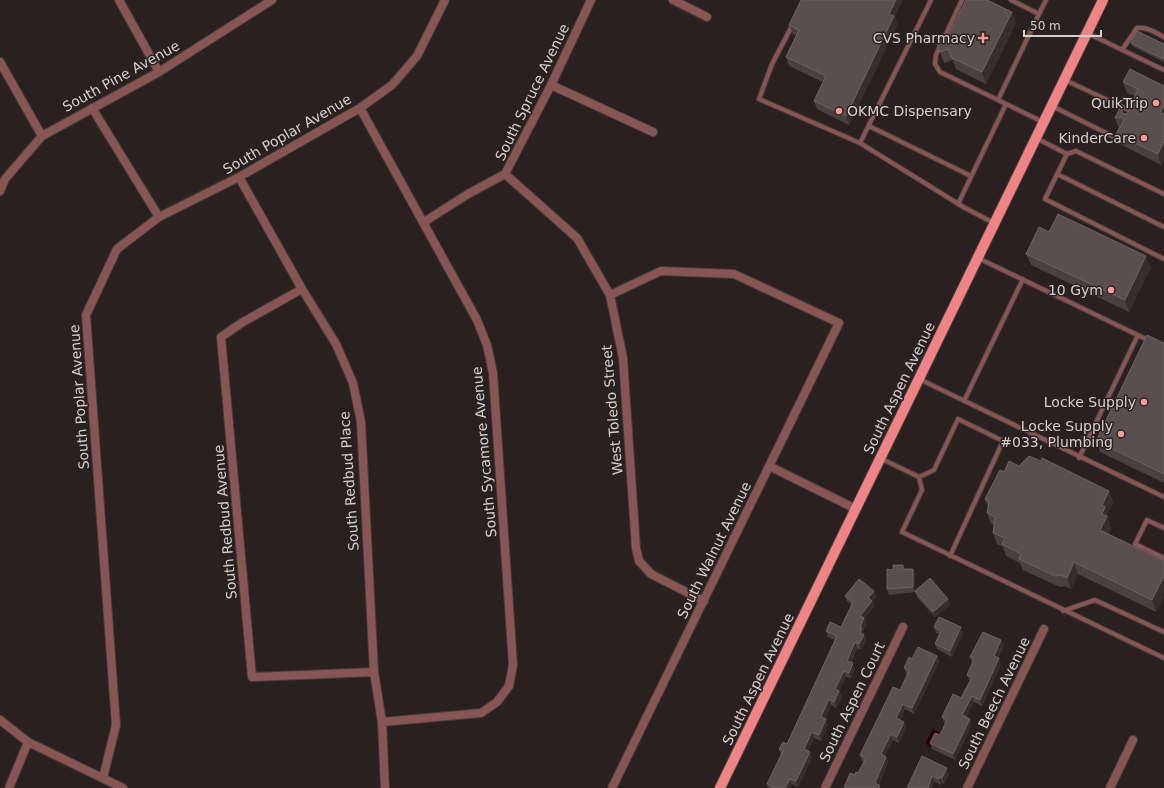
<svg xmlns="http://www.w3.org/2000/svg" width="1164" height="788" viewBox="0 0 1164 788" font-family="'DejaVu Sans',sans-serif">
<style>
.water{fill:#2a0004}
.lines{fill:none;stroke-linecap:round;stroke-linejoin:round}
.service-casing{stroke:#463c3c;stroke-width:6}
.minor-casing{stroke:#463c3c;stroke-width:10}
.primary-casing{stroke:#463c3c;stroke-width:12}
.service{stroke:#855;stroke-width:4}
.minor{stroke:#855;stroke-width:8}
.primary{stroke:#ee8486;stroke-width:10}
.wall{fill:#4b4040}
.shaded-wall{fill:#372d2d}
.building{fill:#5a4f4f;stroke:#6d6363}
.poi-dot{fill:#f59b9b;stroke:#2a2020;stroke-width:1.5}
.labels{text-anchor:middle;stroke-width:3;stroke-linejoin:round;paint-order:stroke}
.poi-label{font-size:14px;fill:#d7cfcf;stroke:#2a2020;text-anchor:end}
.street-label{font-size:14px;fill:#d7cfcf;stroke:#2a2020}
</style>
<rect width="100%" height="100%" fill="#2a2020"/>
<path class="water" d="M933,729l5,2 1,3 -6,11 -3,2 -3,-2 -1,-4z"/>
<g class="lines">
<g class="service-casing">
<path id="service" d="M962,0l-26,55 -1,9 5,8 58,28
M1011,0l28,14 -41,86 45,22
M1039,14l7,-14
M793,24l-21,40 -13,35 101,44 71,-143
M1087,33l77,37
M1122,50l15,-22c9,-2 19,5 27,9
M1065,80l68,32
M1052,106l68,34 1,-3
M869,126l102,50
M1036,138l31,16
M860,143l105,65 29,15
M1057,174l107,53
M1164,194l-88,-43 -9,3 -22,45 119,60
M958,204l48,-100
M978,258l170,82
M919,379l245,118
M964,401l59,-122
M1079,458l59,-123
M882,459l37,18 3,13 -20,42 262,126
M919,477l15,-7 24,-51 45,22 -53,115
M1164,528l-17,-8 -12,24 29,14
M1063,611l32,-11 69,32"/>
</g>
<g class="minor-casing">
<path id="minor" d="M119,0l40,72
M673,0l34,17
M0,62l42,74
M551,85l102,47
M92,108l67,109
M360,108l117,212 10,25 6,28 20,292 -4,21 -12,16 -16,11 -99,9
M505,174l72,64 33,57 13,63 13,190 3,13 12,13 53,27
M239,177l63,112 34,55 17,39 8,39 13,250 8,50 3,66
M0,191l5,-12 37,-43 117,-64 113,-72
M424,222l44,-28 37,-20 46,-89 40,-85
M302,289l-59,33 -22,15 31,340 122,-5
M610,295l51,-24 73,3 105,49 -227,465
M769,466l87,43
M0,720l28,22 95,46
M103,778l13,-53 -30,-410 31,-66 42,-32 80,-40 121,-69 32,-23 25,-29 28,-56
M9,788l19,-46
M825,788l78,-161
M967,788l77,-159
M1110,788l23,-48"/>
</g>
<g class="primary-casing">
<path id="primary" d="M720,788l383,-788"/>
</g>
<use href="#service" class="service"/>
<use href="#minor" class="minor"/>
<use href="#primary" class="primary"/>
</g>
<path class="wall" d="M1012,12l4,11 -30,61 -30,-15 -3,-9 -9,3 -7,-19z
M895,17l2,8 -48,100 -32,-16 -3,-8 9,-19 -34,-16 -3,-9 10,-22 -3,-1 -4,-9z
M1131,43l33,1v18l-32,-16z
M1123,82l41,4 -3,79 -41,-21 -4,-10 3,-5 -4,-11 13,-5 7,-17 -8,-3z
M1026,254l125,13 -22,45 -98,-47z
M1164,343v140l-64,-31 -4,-11z
M1041,461l68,30 4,11 -6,12 2,4 -1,2 3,8 -3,6 56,27v35l-8,16 -78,-38 -7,15 -6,-3 -5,1 -37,-17 -3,-7 -14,-7 -3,-9 -6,-3 -4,-11 1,-8 -3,-1 -4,-11 1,-5 -3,-9 19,-27 15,-6z
M903,565l1,4h9l2,6v17l-26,3 -2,-6 6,-19z
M874,591l2,6 -4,5 2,5 -9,11 2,6 -4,7 3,10 -5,9 -4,-2 -6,15 4,6 -4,9 -5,-1 -7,14 3,6 -6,11 -5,-3 -6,14h1l2,6 -7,16 -7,-3 -6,13 4,7 -14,29 -6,-3 -2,4h-22l-1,-4 14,-29 -2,-6 8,-5 48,-104 -7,-3 -2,-6 15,-4 11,-22 -5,-4 -2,-5z
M915,591l33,8 2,6 -15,12 -18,-20z
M934,627l29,6 -11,24 -15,-8 -2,-5 4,-10 -3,-1z
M1001,640l3,6 -6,12 3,6 -19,42 -8,-4 -8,15 4,2 2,5 -17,36 -23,-11 -2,-6 10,-8 5,-11 -1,-1 -2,-6 19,-19 9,-17 -1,-1 -2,-5 5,-12 -2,-6z
M937,656l2,6 -25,52 -9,-5 -5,11 4,2 2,6 -7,15 -6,-3 -8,16 3,6 -9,23 -24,-10 3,-2 6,-12h-2l-2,-6 40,-65 7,-15 -1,-1 -2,-6 8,-9z
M922,756l27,18 -5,10 -2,-1 -1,2 -7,-4 -2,7h-25z"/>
<path class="shaded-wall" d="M896,0h7l-8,17 2,8 -48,100 -3,-9 43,-102z
M1012,12l4,11 -30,61 -4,-12z
M1164,105v17l-4,-9z
M1164,141v18l-3,6 -3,-11z
M1146,256l5,11 -22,45 -4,-12z
M1109,491l4,11 -6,12 2,4 -1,2 3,8 -6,13 -5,-11 2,-25z
M1074,562l4,12 -7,15 -4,-11z
M913,569l2,6v17l-2,-5z
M1164,576v20l-8,16 -4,-12z
M874,591l2,6 -4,5 2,5 -9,11 2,6 -4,7 1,3 -2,5 -2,-6v-17l8,-18z
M948,599l2,6 -15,12 -2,-5z
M961,627l2,6 -11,24 -2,-6z
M864,635l2,6 -5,9 -2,-6z
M1001,640l3,6 -8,16 -2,-6z
M855,642l2,6 -8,19 -2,-6z
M937,656l2,6 -25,52 -2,-6z
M999,658l2,6 -19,42 -2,-6z
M853,663l2,6 -4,9 -2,-5z
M844,671l2,6 -9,18 -2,-6z
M839,691l3,6 -6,11 -2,-6z
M972,696l2,6 -9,19 -3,-6z
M829,699l2,6 -8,18 -2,-6z
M903,704l2,5 -6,15 -3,-6z
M826,719l2,6 -7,16 -2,-6z
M970,719l2,5 -17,36 -2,-6z
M904,722l2,6 -7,15 -2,-6z
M812,732l2,6 -8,17 -2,-6z
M891,734l2,6 -10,20 -2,-6z
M810,752l2,6 -14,29 -2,-6z
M886,757l2,5 -10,26 -3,-5z
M947,768l2,6 -5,10 -2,-6z
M932,776l2,5 -2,7h-4z
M940,777l2,6 -1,2 -2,-6z
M790,779l2,5 -2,4h-5z"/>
<path class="building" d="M801,0h95l-7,14 5,2 -48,100 -32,-15 12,-25 -40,-19 13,-27 -10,-5z
M966,0h21l25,12 -30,60 -30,-14 -4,-9 -8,3 -3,-8 9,-4z
M1137,31l27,13v15l-33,-16z
M1130,69l34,17v19l-4,8 4,1v27l-6,13 -42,-20 8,-14 -3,-3 -6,1 5,-10 2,2 1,4 5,-1 10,-24 -15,-7z
M1058,214l88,42 -21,44 -99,-46 13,-27 10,5z
M1147,335l17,8v131l-68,-33z
M1029,456l12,5 1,-3 67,33 -7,14 3,2 -3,7 5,2 -7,14 64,31v15l-12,24 -78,-38 -7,16 -6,-3 -6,1 -36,-17 2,-5 -19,-10 3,-6 -12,-5 2,-16 -8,-4 2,-11 -4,-3 15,-29 4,2 5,-11 10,5z
M893,565h10v4h10v18l-26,2v-20l6,1z
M930,578l18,21 -15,13 -18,-21z
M859,579l15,12 -6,7 4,3 -12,15 4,2 -4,9 2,1 -2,5 4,2 -5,9 -4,-2 -8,19 6,2 -4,10 -5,-2 -9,18 4,2 -5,11 -5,-3 -8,18 5,2 -7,16 -7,-3 -8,17 6,3 -14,29 -6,-2 -5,9h-10l-8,-4 16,-33 -4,-2 4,-7 4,2 50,-108 -11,-5 4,-9 11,5 12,-25 -8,-6z
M939,617l22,10 -11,24 -15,-7 6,-13 -7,-4z
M983,632l18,8 -7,16 5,2 -19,42 -8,-4 -10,19 8,4 -17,35 -23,-11 5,-10 5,2 7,-15 -5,-3 11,-23 8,4 11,-21 -5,-2 7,-16 -4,-2z
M918,647l19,9 -25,52 -9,-4 -7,14 8,4 -7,15 -6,-3 -10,20 5,3 -11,26 5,3 -2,2h-34l6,-15 5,2 1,-3 2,1 8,-15 -6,-3 33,-68 7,3 9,-19 -5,-3 5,-11 3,2z
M922,756l25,12 -5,10 -2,-1 -1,2 -7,-3 -4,12h-21z"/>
<g class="poi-dot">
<path d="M981 32h4v4h4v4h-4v4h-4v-4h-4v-4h4z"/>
<circle cx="1156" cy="103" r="4"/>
<circle cx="839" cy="111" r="4"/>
<circle cx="1144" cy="138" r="4"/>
<circle cx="1111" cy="290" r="4"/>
<circle cx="1144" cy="402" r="4"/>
<circle cx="1121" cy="434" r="4"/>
</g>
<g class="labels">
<g class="poi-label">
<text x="975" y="43">CVS Pharmacy</text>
<text x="1148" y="108">QuikTrip</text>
<text x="847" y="116" text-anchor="start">OKMC Dispensary</text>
<text x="1136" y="143">KinderCare</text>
<text x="1103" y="295">10 Gym</text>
<text x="1136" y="407">Locke Supply</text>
<text x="1113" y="431">Locke Supply<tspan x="1113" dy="16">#033, Plumbing</tspan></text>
</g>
<g class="street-label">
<text transform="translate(121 76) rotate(-29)" y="5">South Pine Avenue</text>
<text transform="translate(532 92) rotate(-64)" y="5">South Spruce Avenue</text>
<text transform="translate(287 134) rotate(-30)" y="5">South Poplar Avenue</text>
<text transform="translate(899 388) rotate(-64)" y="5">South Aspen Avenue</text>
<text transform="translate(79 397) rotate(-94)" y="5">South Poplar Avenue</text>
<text transform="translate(612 410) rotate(-95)" y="5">West Toledo Street</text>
<text transform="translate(484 452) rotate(-95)" y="5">South Sycamore Avenue</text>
<text transform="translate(349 481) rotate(-94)" y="5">South Redbud Place</text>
<text transform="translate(225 522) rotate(-95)" y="5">South Redbud Avenue</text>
<text transform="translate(714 550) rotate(-64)" y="5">South Walnut Avenue</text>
<text transform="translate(758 679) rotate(-64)" y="5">South Aspen Avenue</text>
<text transform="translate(852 702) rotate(-64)" y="5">South Aspen Court</text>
<text transform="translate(994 703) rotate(-64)" y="5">South Beech Avenue</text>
</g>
</g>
<path d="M1024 30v6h77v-6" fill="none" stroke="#d7cfcf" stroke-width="2"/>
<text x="1030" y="30" font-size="12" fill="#d7cfcf" stroke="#2a2020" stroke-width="3" paint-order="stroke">50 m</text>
</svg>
